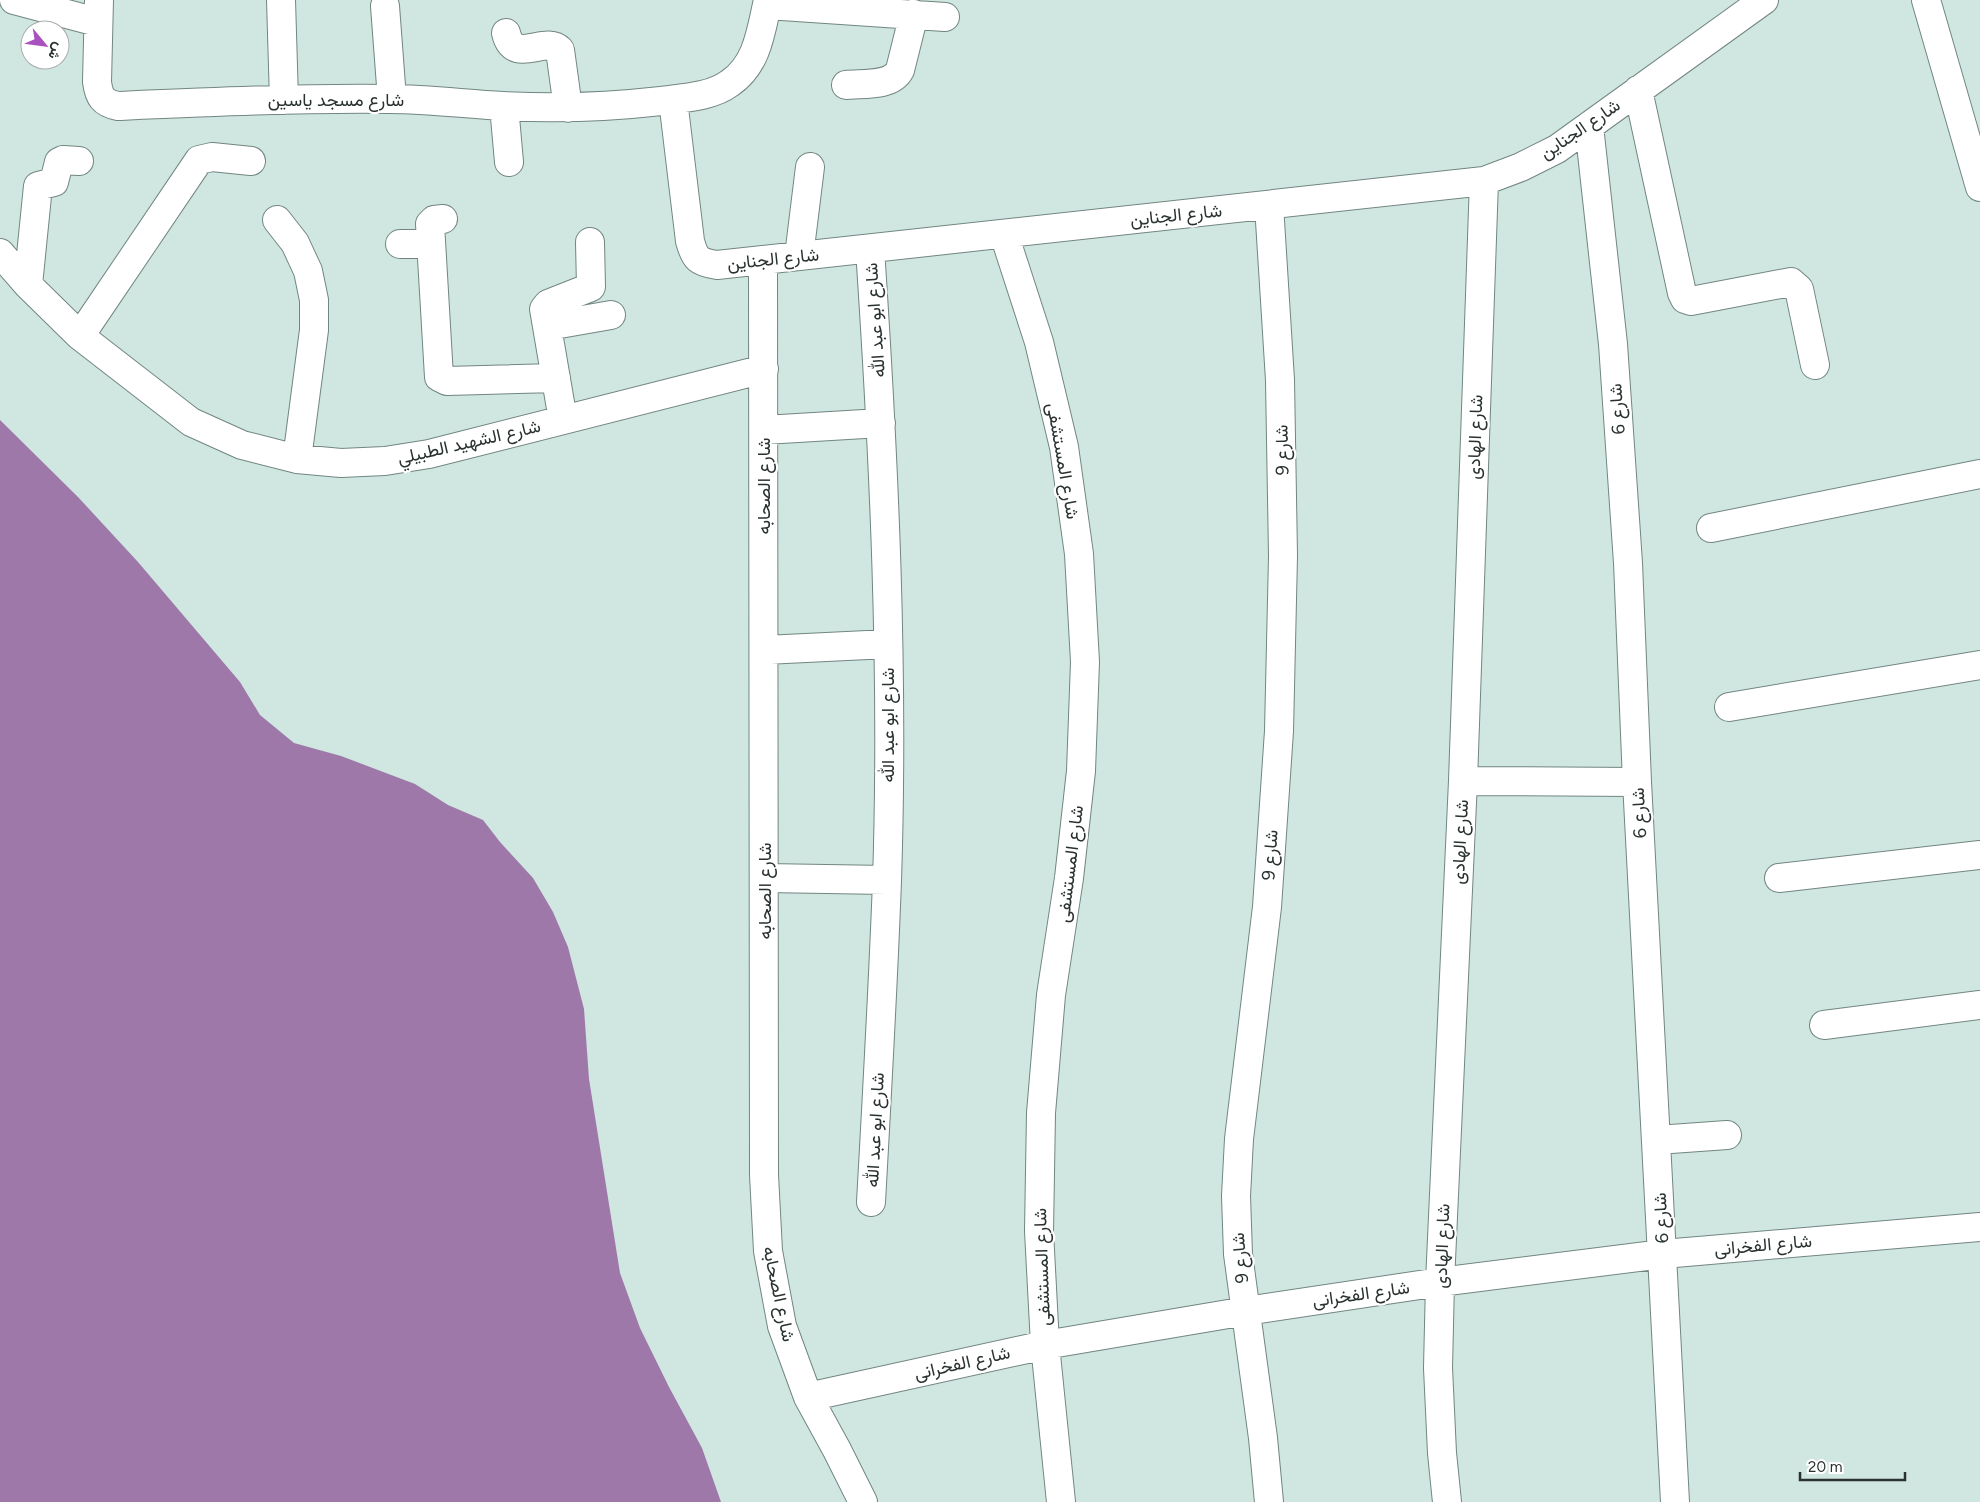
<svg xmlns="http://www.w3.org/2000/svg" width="1980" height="1502" viewBox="0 0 1980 1502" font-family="Figtree,Vazirmatn,sans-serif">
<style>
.water{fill:#9e78a9}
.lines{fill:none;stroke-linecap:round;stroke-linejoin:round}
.street-casing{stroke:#728681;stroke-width:30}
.secondary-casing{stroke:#728681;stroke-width:30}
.street{stroke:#fff;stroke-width:28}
.secondary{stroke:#fff;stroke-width:28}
.labels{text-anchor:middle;stroke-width:4.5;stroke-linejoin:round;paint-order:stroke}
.street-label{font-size:18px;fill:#293230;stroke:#fff}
</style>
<rect width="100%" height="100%" fill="#d0e6e1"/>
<path class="water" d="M0,420l78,77 60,65 102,120 20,33 34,28 47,13 74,28 33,21 35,15 17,22 33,36 20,34 15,35 16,62 5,70 31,194 20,55 29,59 33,61 19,54h-721z"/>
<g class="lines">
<g class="street-casing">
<path id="street" d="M14,0l83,22
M99,0l-2,82c2,15 6,21 21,24 91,-4 181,-8 272,-7 38,0 75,5 113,7 53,3 105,1 158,-5 23,-3 50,-4 69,-18 28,-19 31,-53 38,-83
M281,0l3,100
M767,5l178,12
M385,6l7,93
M506,33c8,33 39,2 54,17l8,58
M846,85c16,-2 45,2 54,-15l14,-56
M1638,90l44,203 3,6 6,2 100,-19 8,7 16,76
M673,100l17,141c5,18 8,21 27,24l767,-84 37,-14 36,-18 207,-149
M504,106l5,56
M1589,126l24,218 15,219 9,219 38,720
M1269,205l11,175 3,176 -4,175 -12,176 -28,232 -3,57 2,58 25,184 6,64
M443,219l-9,1 -4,4 9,153 8,4 109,-3
M277,220l18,23 13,28 6,29v30l-17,129
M1004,234l35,108 25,105 15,107 6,108 -4,109 -12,107 -18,117 -10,118 -2,118 6,114 16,157
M400,244h31
M870,249c14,210 24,421 17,632 -4,107 -10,214 -16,321
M0,253l28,32 52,51 111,86 51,23 55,14 44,4 44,-2 44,-7 335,-85
M799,256l11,-89
M763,260l1,915 4,76 14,75 26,71 29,53 26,52
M28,285l10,-99 16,-4 5,-20 4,-2 16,1
M548,326l63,-11
M80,336l119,-176 13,-3 39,4
M563,420l-19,-111 4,-5 43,-17 -1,-45
M764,430l117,-7
M1711,528l269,-54
M765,650l123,-6
M1729,707l251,-42
M1463,781l174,1
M765,878l122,2
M1779,878l201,-23
M1824,1025l156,-20
M1657,1140l70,-5
M808,1397l237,-52 201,-34 194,-29 223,-28 317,-27
M1447,1502l-5,-49 -4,-85 2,-86 23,-501 21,-600"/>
</g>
<g class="secondary-casing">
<path id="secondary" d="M1926,0l54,187"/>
</g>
<use href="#street" class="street"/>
<use href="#secondary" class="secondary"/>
</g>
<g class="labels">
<g class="street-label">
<text x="336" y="106">شارع مسجد ياسين</text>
<text transform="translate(1580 129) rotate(-34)" y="6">شارع الجناين</text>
<text transform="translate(1176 215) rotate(-6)" y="6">شارع الجناين</text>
<text transform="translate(773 259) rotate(-6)" y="6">شارع الجناين</text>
<text transform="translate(875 320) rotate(-94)" y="6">شارع ابو عبد الله</text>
<text transform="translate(1617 409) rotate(-94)" y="6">شارع 6</text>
<text transform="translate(1475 437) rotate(-88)" y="6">شارع الهادى</text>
<text transform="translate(469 442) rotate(-13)" y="6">شارع الشهيد الطبيلي</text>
<text transform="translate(1282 450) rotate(-91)" y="6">شارع 9</text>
<text transform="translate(1063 461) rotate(80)" y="6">شارع المستشفى</text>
<text transform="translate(764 486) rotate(-90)" y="6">شارع الصحابه</text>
<text transform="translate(888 725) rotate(-90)" y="6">شارع ابو عبد الله</text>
<text transform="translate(1639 813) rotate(-93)" y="6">شارع 6</text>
<text transform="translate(1460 842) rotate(-87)" y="6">شارع الهادى</text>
<text transform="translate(1270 855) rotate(-86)" y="6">شارع 9</text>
<text transform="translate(1070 864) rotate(-83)" y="6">شارع المستشفى</text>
<text transform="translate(765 891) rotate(-90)" y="6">شارع الصحابه</text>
<text transform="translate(875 1130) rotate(-87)" y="6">شارع ابو عبد الله</text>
<text transform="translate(1661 1218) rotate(-93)" y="6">شارع 6</text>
<text transform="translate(1763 1245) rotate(-5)" y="6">شارع الفخرانى</text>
<text transform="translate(1442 1246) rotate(-88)" y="6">شارع الهادى</text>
<text transform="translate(1240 1258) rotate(-95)" y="6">شارع 9</text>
<text transform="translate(1042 1267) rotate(-92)" y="6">شارع المستشفى</text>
<text transform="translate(779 1294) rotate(78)" y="6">شارع الصحابه</text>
<text transform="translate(1361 1294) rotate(-8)" y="6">شارع الفخرانى</text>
<text transform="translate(962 1363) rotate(-13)" y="6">شارع الفخرانى</text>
</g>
</g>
<g transform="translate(45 45) rotate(119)"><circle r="24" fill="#ffffff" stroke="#a9adac"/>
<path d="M0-4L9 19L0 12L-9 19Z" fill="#a851bf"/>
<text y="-8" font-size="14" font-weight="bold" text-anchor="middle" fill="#293230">ش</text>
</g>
<path d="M1800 1472v8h105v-8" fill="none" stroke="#293230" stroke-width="2.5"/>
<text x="1808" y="1472" font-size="15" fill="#293230" stroke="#ffffff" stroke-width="4" paint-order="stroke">20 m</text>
</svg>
